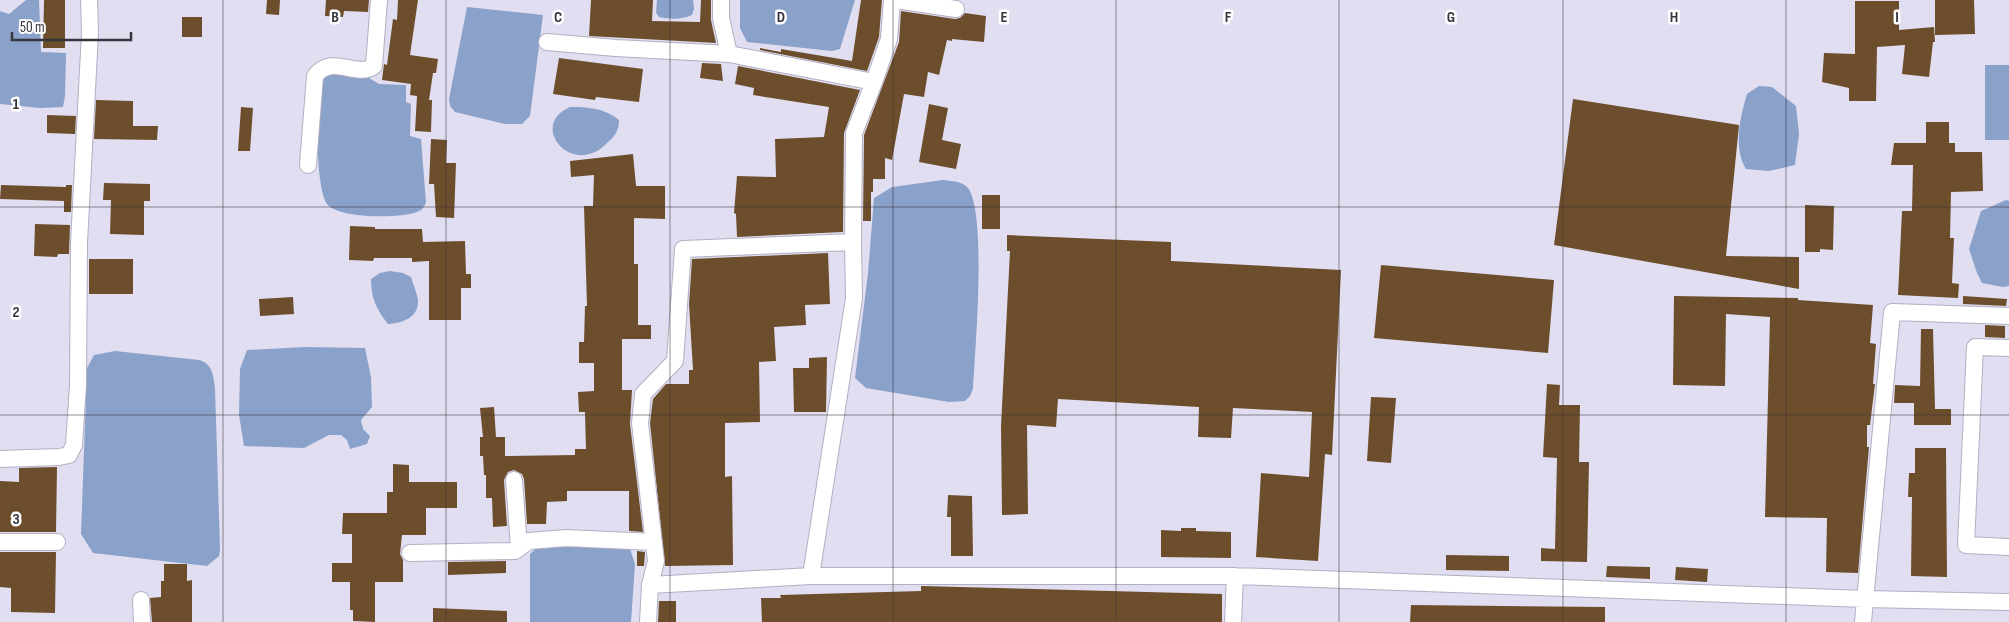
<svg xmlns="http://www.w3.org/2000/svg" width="2009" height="622" viewBox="0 0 2009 622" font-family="'Sofia Sans Condensed',sans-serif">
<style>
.water{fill:#8aa1c9}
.building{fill:#6d4e2c}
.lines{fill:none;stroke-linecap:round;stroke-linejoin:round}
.minor-casing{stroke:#b2afc2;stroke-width:18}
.minor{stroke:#fff;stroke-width:16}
.grid{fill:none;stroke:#36353d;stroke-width:1;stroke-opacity:0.55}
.grid-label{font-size:16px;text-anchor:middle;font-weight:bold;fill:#36353d;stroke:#fff;stroke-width:5;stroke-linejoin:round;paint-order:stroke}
</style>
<rect width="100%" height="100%" fill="#e1def2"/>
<path class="water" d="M26,0h13l2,52 25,1 -1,43 -2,11 -23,1 -40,-4v-93l9,3z
M657,0h36l1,9 -2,6c-11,5 -22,4 -33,2l-3,-4z
M740,0h115l-15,49 -8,2 -85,-9 -7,-14z
M467,7l76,8 -13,101 -8,8h-17l-50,-12 -5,-6 -1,-7z
M1985,65h24v75h-24z
M341,72h18l20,12 27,1v17l5,2 -1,32 11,3 5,64c-2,3 -3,7 -7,8 -15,8 -81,8 -92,-7 -13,-21 -11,-106 -2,-128z
M1759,86l13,1 24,19 3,28 -4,31 -26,6 -23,-2c-13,-21 -6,-52 1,-75z
M570,107c17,0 35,1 49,13 0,12 -5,17 -14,25 -34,32 -77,-20 -35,-38z
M943,180c7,1 20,1 25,8 19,26 7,163 5,201l-3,7 -5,5 -16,1 -83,-14 -11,-10 13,-105 6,-75 18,-11z
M2006,200l3,1v85l-6,1 -21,-4 -5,-10 -8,-24 12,-38z
M390,271l13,2 8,4c2,7 6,16 7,23 1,18 -16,23 -30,24 -12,-15 -17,-27 -17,-45l9,-6z
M305,347l60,1 6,29 1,30 -11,13 2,9 7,7 -3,8 -17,5 -3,-9 -6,-5h-12l-25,13 -60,-2 -5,-31 1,-46 7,-19z
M115,351l84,9c14,4 14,15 16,28l5,161 -1,7 -12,10 -114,-13 -12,-19 6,-166 7,-13z
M542,543l82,4 6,2 5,15 -4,58h-101v-68z"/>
<path class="building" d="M44,0h21v48h-22z
M267,0h13l-1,15 -13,-1z
M326,0h43l-1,12 -24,-1 -1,6 -18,-1z
M398,0h20l-8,55 28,4 -2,14h-3l-4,27h3l-1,32 -16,-1 2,-35 -7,-1 1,-11 -29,-4 2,-16 3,1 6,-46 4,1z
M591,0h62l-1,21 48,1 1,-22h10v20l5,23 -127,-7z
M861,0h21l-3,37 -12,34 -107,-21v-2l21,4v-3l71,12z
M1935,0h39l1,34 -40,1z
M1855,1h44v29l35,-3 1,15h-2l-4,35 -27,-3 3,-29 -28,2 -1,54h-27v-13l-27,-6 2,-29 31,1z
M901,11l54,8 5,-1 5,-5 21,3 -2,26 -32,-3v2l-5,-1 -8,35 -11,-3 -4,25 -20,-3 -12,66 -7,-2v21h-12v13h-2v29h-8l1,-86 35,-93z
M182,17h20v20h-20z
M559,58l84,11 -4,33 -43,-5 -1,3 -42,-6z
M702,63l19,1 2,17 -23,-3z
M738,66l122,24 -16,43 -1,99 -106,5 -1,-23 -2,-1 3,-37 39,1 -1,-38 49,-2 5,-30 -76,-12 1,-7 -19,-4z
M1573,99l166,26 -13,131 73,1v32l-245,-44z
M96,100l37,1v25h25l-1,14 -63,-1z
M929,104l19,4 -6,32 19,4 -5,25 -37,-7z
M241,107l12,1 -3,43h-12z
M47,115l29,1 -1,18 -28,-1z
M1926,122h23v21h6v9h27l1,39 -32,1 -1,46h4l-2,45 7,1 -1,14 -60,-3 4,-84h10l1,-46h-22l3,-22h32z
M431,139l16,1 -1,23h10l-2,55 -18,-1 -2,-33h-5z
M633,154l3,32h29v33l-31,-1v46h4v61h13v14h-29v51h10l-2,34 13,108 -14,-1v-40h-62v10l-20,1 -1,22h-19l-3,-45 -2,-5 -8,-4 -6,2 -4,8 3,46 -14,1 -1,-29h-6v-23h-2l-1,-19h-3v-19h3l-3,-29 14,-1 2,30h9v19l70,-1v-6h11l-1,-37h-6l-1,-20 16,-1v-28h-15v-21h5l1,-36h2l-3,-100h9l1,-31 -23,2 -1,-16z
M104,183l46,1v17h-6v34l-34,-1 1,-34h-8z
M1,185l65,2v-2h6l-1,27h-7v-11l-64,-2z
M982,195h18v34h-18z
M1805,205l29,1 -1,44 -13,-1v3h-15z
M35,224l35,1 -1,29h-11l-1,3 -23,-1z
M350,226l25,1v2h47l1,13 42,-1 1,33h5v14h-10v32h-32v-59l-17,1v-4h-38l-1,3 -24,-1z
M1007,235l164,7v19l170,9 -9,185 -7,-1 -7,107 -62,-4 5,-84 48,4 3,-65 -79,-4 -2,30 -33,-1 1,-30 -141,-8 -2,28 -29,-2 1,89 -26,1 -1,-89 9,-175h-3z
M828,253l2,51 -25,1 1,20 -32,2 2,34 -17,1 1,60 -35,1v54l7,-1 1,89 -68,1 -15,-143 3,-24 13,-15h23v-14h4l-4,-66 3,-45z
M89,259h44v35h-44z
M1381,265l173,15 -6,73 -174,-15z
M1674,296l124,2v2l75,5 -3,38 6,1 -3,40h2l-5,41h-3v22h2l-11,126 -32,-1 1,-54 -62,-1 5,-200 -44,-3 -1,72 -52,-1z
M1963,296l44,3 -1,7 -43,-2z
M293,297l1,17 -34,2 -1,-17z
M1985,325l20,1v12l-20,-1z
M1921,329h12l2,80h16v16h-37v-22h-20l1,-18 25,1z
M827,357l-1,55h-32l-1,-44h16v-10z
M1547,384l13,1 -1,20h21l-1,57h10l-2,100 -46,-1v-13l14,1 2,-91 -14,-1z
M1371,397l25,1 -5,65 -24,-2z
M1915,448h31l1,129 -36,-1 1,-79h-4l1,-24h6z
M393,464l16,1v17h48v26h-31v27h-24l-2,19 3,6v22h-28v40l-22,-1v-11h-3v-28h-18v-19h20v-29h-10l1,-21h44v-21h6z
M57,467l-1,65h-56v-51l19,1v-14z
M948,495l24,1 1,60h-22v-39h-4z
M1181,528h15v3l35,1v26l-70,-1v-27l20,1z
M637,551l8,1 -1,14h-7z
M0,552h56l-1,61 -44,-1v-24l-11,-1z
M1446,555l63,1v15l-63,-1z
M506,561v12l-58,2v-13z
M164,564h23v17l5,-1v42h-40l-2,-24 11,-1v-16h3z
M1607,566l43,1v12l-44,-2z
M1676,567l32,2 -1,13 -32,-2z
M921,586l301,8v28h-460l-1,-24h20l-1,-3 141,-4z
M659,601h17v21h-18z
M1411,605l194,2v15h-195z
M433,608l74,3v11h-74z"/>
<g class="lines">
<g class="minor-casing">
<path id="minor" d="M721,0v18l8,36 145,28
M896,0l60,9
M547,42l69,6 113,6
M308,165l7,-89c17,-23 42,3 59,-10l5,-66
M2009,348l-34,-1 -9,198 43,2
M0,459l59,-2 10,-2 5,-10 4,-60 1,-142 11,-211 -1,-32
M514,480l5,68
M0,542h57
M410,553l105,-2 14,-10 37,-3 87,4
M811,576l43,-278 -1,-56
M650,585l6,-24 -16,-138 3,-29 32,-33 8,-112 170,-7 1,-109 20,-51 15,-43 3,-39
M141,600l1,22
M648,622l2,-37 161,-9h424l630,23 144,3
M1233,622l2,-46
M1863,622l29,-310 117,4"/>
</g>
<use href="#minor" class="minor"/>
</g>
<path class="grid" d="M223,0v622M446,0v622M670,0v622M893,0v622M1116,0v622M1339,0v622M1563,0v622M1786,0v622M0,207h2009M0,415h2009"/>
<g class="grid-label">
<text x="335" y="22">B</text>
<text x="558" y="22">C</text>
<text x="781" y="22">D</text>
<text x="1004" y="22">E</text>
<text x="1228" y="22">F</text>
<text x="1451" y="22">G</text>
<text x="1674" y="22">H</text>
<text x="1897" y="22">I</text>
<text x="16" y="109">1</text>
<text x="16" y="317">2</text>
<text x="16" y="524">3</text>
</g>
<path d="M12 32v8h119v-8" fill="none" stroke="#36353d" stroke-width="2.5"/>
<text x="20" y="32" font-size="15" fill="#36353d" stroke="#ffffff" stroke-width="4" paint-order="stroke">50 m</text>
</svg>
